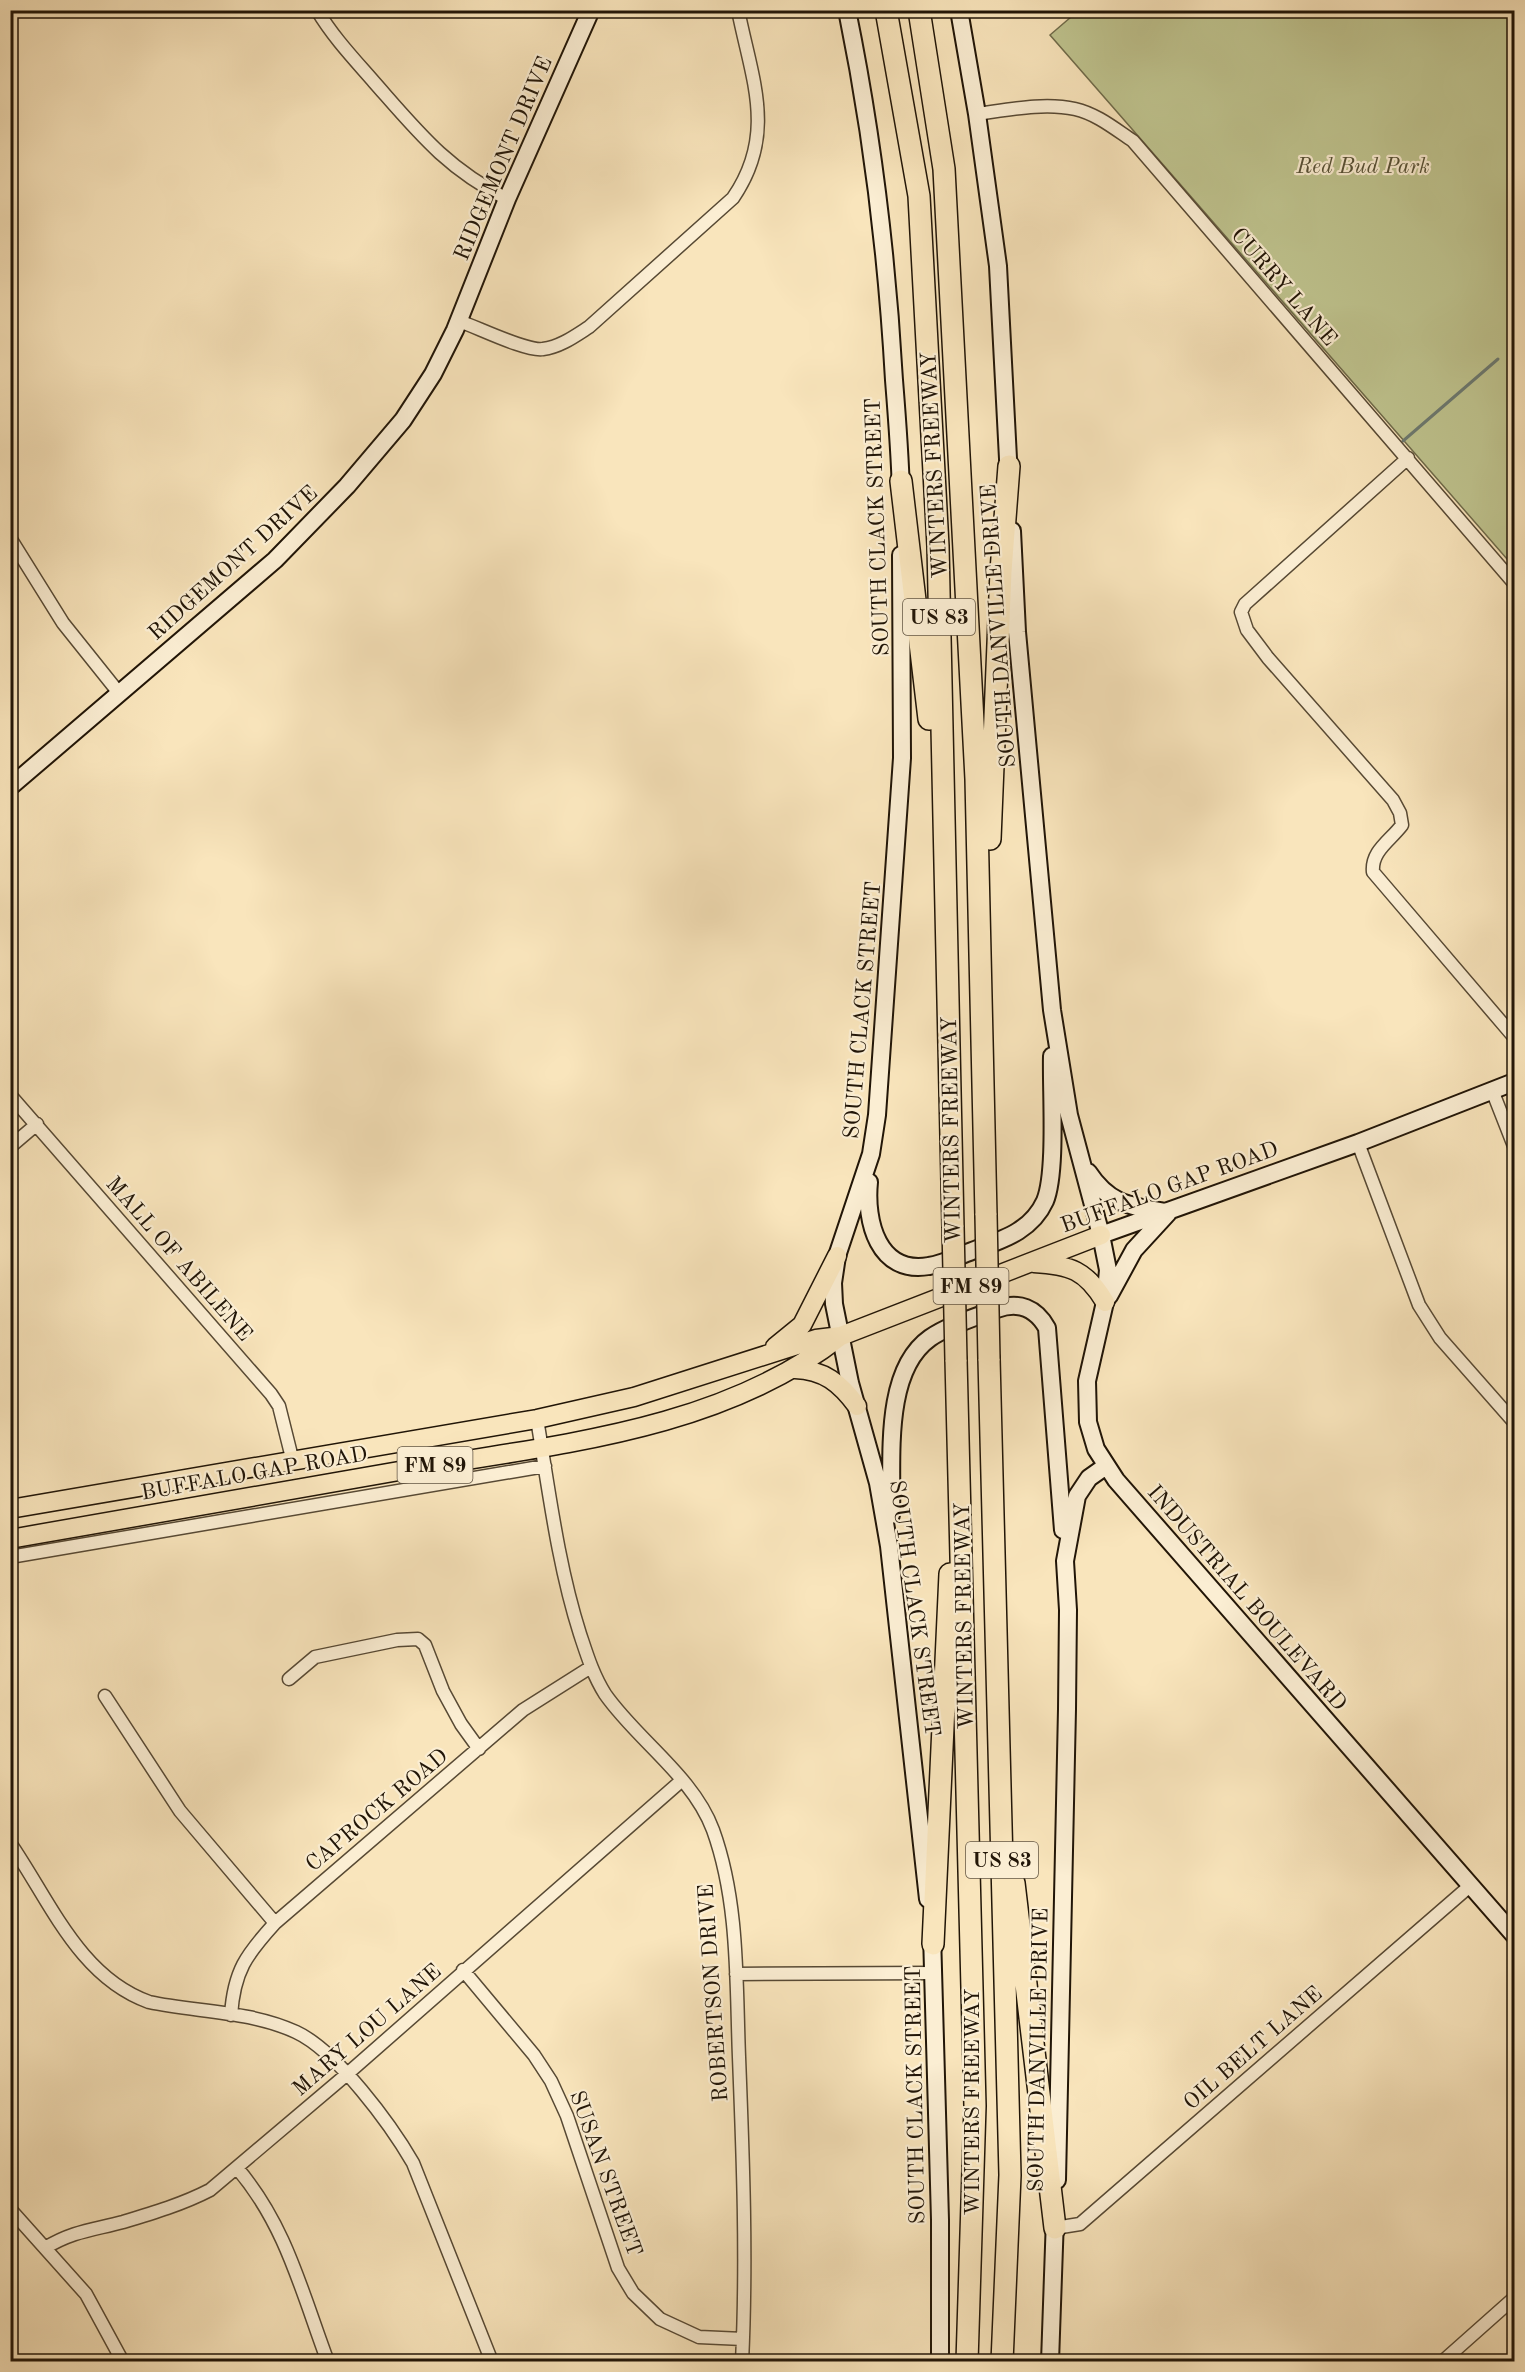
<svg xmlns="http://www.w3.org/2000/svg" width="1525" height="2372" viewBox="0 0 1525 2372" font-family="'Old Standard TT',serif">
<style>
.green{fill:#bfc48f;stroke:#706c4b;stroke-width:1.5}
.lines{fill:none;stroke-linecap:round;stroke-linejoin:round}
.stream{stroke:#6d7a71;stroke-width:3}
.street-casing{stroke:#574934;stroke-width:15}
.secondary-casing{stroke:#211507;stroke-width:20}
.primary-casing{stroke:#211507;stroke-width:21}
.highway-casing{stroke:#211507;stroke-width:24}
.street{stroke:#fbeed3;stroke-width:12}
.secondary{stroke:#fbeed3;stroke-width:16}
.primary{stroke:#f9e5bc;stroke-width:18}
.highway{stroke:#f9e5bc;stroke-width:21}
.highway-bridge-casing{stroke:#211507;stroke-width:24;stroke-linecap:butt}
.highway-bridge{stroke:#f9e5bc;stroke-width:21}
.labels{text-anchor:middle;stroke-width:4.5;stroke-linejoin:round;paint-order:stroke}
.shield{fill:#fbeed3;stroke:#625644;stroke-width:1.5}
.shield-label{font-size:21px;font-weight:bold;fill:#211507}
.street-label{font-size:22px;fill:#211507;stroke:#fbeed3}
.park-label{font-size:22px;font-style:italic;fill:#585237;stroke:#fbeed3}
</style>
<rect width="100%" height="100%" fill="#f9e5bc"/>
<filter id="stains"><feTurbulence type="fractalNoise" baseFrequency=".00333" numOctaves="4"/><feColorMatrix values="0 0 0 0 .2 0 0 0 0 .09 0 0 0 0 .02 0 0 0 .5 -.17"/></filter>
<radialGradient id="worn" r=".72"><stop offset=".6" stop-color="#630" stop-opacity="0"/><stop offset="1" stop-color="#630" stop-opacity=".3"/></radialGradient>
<path class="green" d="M1078,11h436v556l-464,-532z"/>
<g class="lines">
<path class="stream" d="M1403,441l95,-82"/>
<g class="street-casing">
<path id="street" d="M317,10c16,27 37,49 57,72 44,50 72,86 133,117
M977,114c30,-4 67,-12 98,-5 22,5 40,20 58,32l381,442
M459,321c18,6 68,31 84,28 17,-2 32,-13 46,-22l144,-129c44,-64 19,-118 5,-188
M1408,458l-163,146 -4,8 6,18 21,28 125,142 7,13 2,12c-12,16 -31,26 -29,47l141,165
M10,538l53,85 56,70
M1492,1090l22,56
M10,1095l261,299 8,12 14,56
M1358,1143l61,162 21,33 74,84
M10,1147l27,-23
M537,1419c12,72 21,146 43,215 7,21 13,41 25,60 32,46 88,82 108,136 26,72 23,152 26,227 4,101 8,203 3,305
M10,1557l535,-91
M289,1679l26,-22 82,-17 21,-1 7,6 18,46 18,33 18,25
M105,1696l75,115 95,112
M10,1843c40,58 69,134 139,159 47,10 102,9 147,30 41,19 95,93 117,131l79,199
M463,1970l71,85 17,26 16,35 51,152 15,25 27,26 39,18 44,2
M736,1974l199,-1
M231,2015c3,-44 15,-60 44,-92l248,-213 68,-43
M237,2168c49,57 65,125 91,194
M10,2209l76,85 37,68
M1055,2228l25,-4 391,-339
M45,2248c28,-17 48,-18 78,-26 30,-9 60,-18 87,-32l136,-115 335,-294
M1442,2362l72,-64"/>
</g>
<g class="secondary-casing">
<path id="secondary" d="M847,10c25,122 40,246 47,370 3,37 6,75 7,113
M959,10l18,104 21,152 11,212
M1012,531l5,101 35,378 17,105 32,120 7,35 -3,32 -18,79 1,41 8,27 20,31 398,455
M901,555l1,203 -25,357 -6,39 -34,102 -4,27 1,21 16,79 28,100 11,63 39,353
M10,787l265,-227 72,-74 56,-66 30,-46 22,-44 52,-131 84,-189
M1088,1172c21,32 41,34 77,40
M869,1182c-4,39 9,93 60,84 14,-2 29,-10 43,-15 29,-11 59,-19 73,-50 12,-29 6,-111 7,-145
M1101,1235l257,-92 156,-61
M1109,1296l25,-46 34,-37
M891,1515c2,-53 -9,-143 39,-177 19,-13 46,-21 67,-29 22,-8 39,-1 50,19l16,202
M932,1934l8,286v142
M1057,2180l10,-471 1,-99 -3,-49 12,-65 12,-18 17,-12
M1050,2362l5,-144"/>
</g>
<g class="primary-casing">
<path id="primary" d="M1034,1263c36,2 52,7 71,39
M775,1347l27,-22 35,-69
M795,1369c29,1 45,14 62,37
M10,1509l527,-90 97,-22 182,-58 25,-3 260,-101
M10,1539c130,-23 260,-45 389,-68 150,-26 318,-38 442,-135"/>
</g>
<g class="highway-casing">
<path id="highway" d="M886,10l33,186 19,350 15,681
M919,10l25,159 32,610 10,436
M901,481l28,238
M990,839l11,-268 8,-105
M989,1359l21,816 -8,187
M956,1360l19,746 -8,256
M1014,1883l41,345
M933,1944l17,-370"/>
</g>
<use href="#street" class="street"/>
<use href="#secondary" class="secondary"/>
<use href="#primary" class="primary"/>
<use href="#highway" class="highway"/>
<g class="highway-bridge-casing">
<path id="highway-bridge" d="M986,1215l3,144
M953,1227l3,133"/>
</g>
<use href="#highway-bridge" class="highway-bridge"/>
</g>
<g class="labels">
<g class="shield">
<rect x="903" y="599" width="72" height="36" rx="4.5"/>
<rect x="933.5" y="1268" width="75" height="36" rx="4.5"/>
<rect x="397.5" y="1447" width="75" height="36" rx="4.5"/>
<rect x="966" y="1842" width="72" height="36" rx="4.5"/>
</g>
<g class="shield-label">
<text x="939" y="624">US 83</text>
<text x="971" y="1293">FM 89</text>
<text x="435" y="1472">FM 89</text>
<text x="1002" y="1867">US 83</text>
</g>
<g class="street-label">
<text transform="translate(502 158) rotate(-67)" y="8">RIDGEMONT DRIVE</text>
<text transform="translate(1285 286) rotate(49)" y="8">CURRY LANE</text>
<text transform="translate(933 465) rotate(-93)" y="8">WINTERS FREEWAY</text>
<text transform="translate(876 527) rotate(-92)" y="8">SOUTH CLACK STREET</text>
<text transform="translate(232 562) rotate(-42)" y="8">RIDGEMONT DRIVE</text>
<text transform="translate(997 626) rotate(-94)" y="8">SOUTH DANVILLE DRIVE</text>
<text transform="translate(861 1010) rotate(-85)" y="8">SOUTH CLACK STREET</text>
<text transform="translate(950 1130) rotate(-91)" y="8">WINTERS FREEWAY</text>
<text transform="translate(1169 1186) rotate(-20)" y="8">BUFFALO GAP ROAD</text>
<text transform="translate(180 1258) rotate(49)" y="8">MALL OF ABILENE</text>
<text transform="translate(254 1472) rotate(-10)" y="8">BUFFALO GAP ROAD</text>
<text transform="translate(1248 1597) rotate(49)" y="8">INDUSTRIAL BOULEVARD</text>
<text transform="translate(916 1608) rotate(82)" y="8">SOUTH CLACK STREET</text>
<text transform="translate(963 1616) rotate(-91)" y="8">WINTERS FREEWAY</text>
<text transform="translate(376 1809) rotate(-40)" y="8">CAPROCK ROAD</text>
<text transform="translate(712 1993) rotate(-94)" y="8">ROBERTSON DRIVE</text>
<text transform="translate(366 2029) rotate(-41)" y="8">MARY LOU LANE</text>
<text transform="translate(1252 2047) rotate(-41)" y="8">OIL BELT LANE</text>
<text transform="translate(1037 2050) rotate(-89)" y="8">SOUTH DANVILLE DRIVE</text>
<text transform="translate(914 2095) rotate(-91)" y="8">SOUTH CLACK STREET</text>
<text transform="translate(971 2102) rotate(-90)" y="8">WINTERS FREEWAY</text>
<text transform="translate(607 2173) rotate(70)" y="8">SUSAN STREET</text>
</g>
<g class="park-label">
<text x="1363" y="173">Red Bud Park</text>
</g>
</g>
<rect width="1525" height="2372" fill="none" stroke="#f9e5bc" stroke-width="36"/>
<rect x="12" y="12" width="1501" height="2348" fill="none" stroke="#211507" stroke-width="3"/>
<rect x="18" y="18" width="1489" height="2336" fill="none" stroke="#211507" stroke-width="1.5"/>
<rect width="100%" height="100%" filter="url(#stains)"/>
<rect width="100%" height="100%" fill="url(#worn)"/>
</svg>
